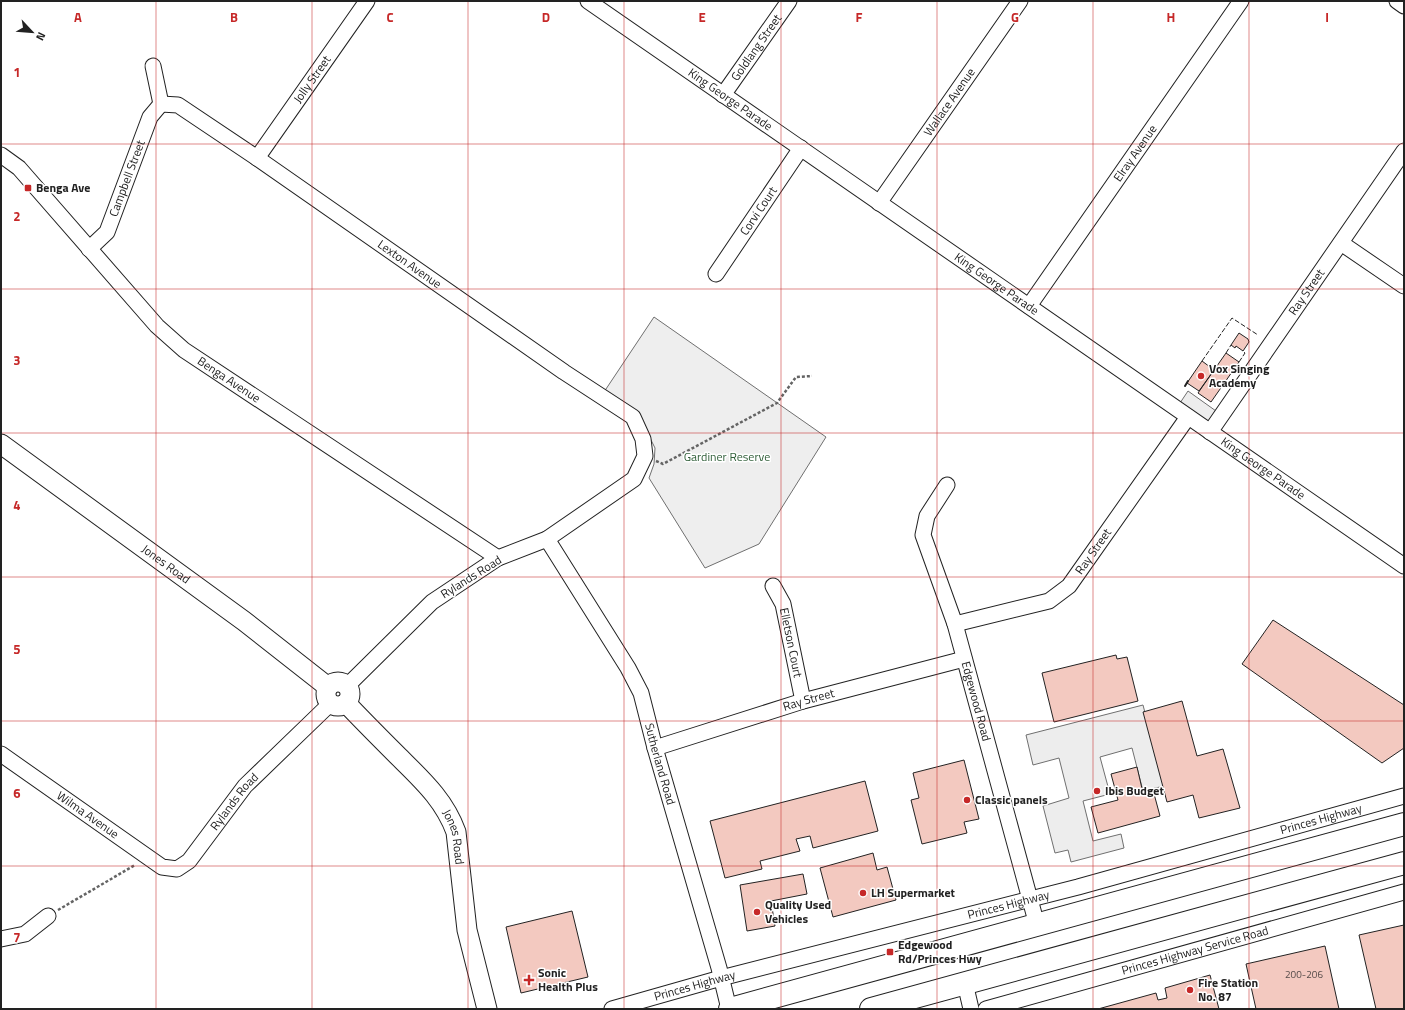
<svg xmlns="http://www.w3.org/2000/svg" width="1405" height="1010" viewBox="0 0 1405 1010" font-family="'Titillium Web',sans-serif">
<style>
.green{fill:#eee;stroke:#6f6f6f}
.parking{fill:#ededed;stroke:#6f6f6f}
.building{fill:#f3c9c0;stroke:#222}
.lines{fill:none;stroke-linecap:round;stroke-linejoin:round}
.minor-casing{stroke:#222;stroke-width:17}
.major-casing{stroke:#222;stroke-width:21}
.highway-casing{stroke:#222;stroke-width:24}
.path{stroke:#646464;stroke-width:2.5;stroke-dasharray:3 2;stroke-linecap:butt}
.minor{stroke:#fff;stroke-width:15}
.major{stroke:#fff;stroke-width:19}
.highway{stroke:#fff;stroke-width:22}
.fence{stroke:#222;stroke-width:1;stroke-dasharray:5 2;stroke-linecap:butt}
.wall{stroke:#222;stroke-width:2}
.grid{fill:none;stroke:#c62828;stroke-width:1;stroke-opacity:0.55}
.poi-dot{fill:#c62828;stroke:#fff;stroke-width:1.5}
.labels{text-anchor:middle;stroke-width:3;stroke-linejoin:round;paint-order:stroke}
.number-label{font-size:10px;fill:#564c4a}
.street-label{font-size:12px;fill:#222;stroke:#fff}
.poi-label{font-size:12px;font-weight:bold;fill:#222;stroke:#fff;text-anchor:start}
.park-label{font-size:12px;fill:#2f5e38;stroke:#fff}
.grid-label{font-size:13px;text-anchor:middle;font-weight:bold;fill:#c62828;stroke:#fff;stroke-width:3;stroke-linejoin:round;paint-order:stroke}
</style>
<rect width="100%" height="100%" fill="#fff"/>
<path class="green" d="M654,317l172,120 -67,107 -54,24 -56,-90 5,-14 1,-16 -15,-30 -36,-26z"/>
<path class="parking" d="M1188,391l28,20 -8,12 -28,-20z
M1143,705l21,81 -21,5 -11,-43 -32,9 10,37 -27,7 10,40 28,-7 3,14 -53,14 -3,-12 -13,3 -12,-47 26,-8 -10,-40 -26,7 -7,-30z"/>
<path class="building" d="M1239,333l9,6 1,3 -6,9 -7,-5 -1,2 -4,-3z
M1226,353l13,9 -28,40 -13,-9z
M1202,361l12,9 -15,21 -12,-8z
M1273,620l131,85v43l-22,15 -140,-99z
M1116,655l1,4 10,-2 11,44 -84,21 -12,-49z
M1182,701l15,55 26,-7 17,59 -41,10 -6,-23 -26,7 -24,-90z
M964,760l15,59 -15,3 3,11 -45,11 -11,-44 8,-2 -6,-25z
M1137,767l6,26 10,-3 7,26 -62,17 -7,-26 27,-7 -7,-26z
M865,781l13,50 -65,17 -3,-12 -14,3 4,12 -40,10 2,8 -37,9 -15,-57z
M873,853l4,17 10,-3 9,33 -63,17 -13,-49z
M803,874l4,20 -36,7 4,25 -28,5 -7,-46z
M572,911l16,66 -67,16 -15,-66z
M1404,925v84h-28l-17,-74z
M1325,946l14,63h-83l-10,-45z
M1210,975l9,34h-121l58,-16 2,7 9,-2 -2,-10z"/>
<g class="lines">
<g class="minor-casing">
<g id="minor">
<path id="s1" d="M588,1l816,565"/>
<path d="M1397,1l7,5"/>
<path d="M153,66l8,38"/>
<path id="s2" d="M723,95l66,-94"/>
<path id="s3" d="M161,104l17,1 79,53 307,214 69,45 10,22 2,17 -11,23 -87,60 -49,19 -66,44 -85,84"/>
<path id="s4" d="M1,155l18,13 138,158 27,24 314,208"/>
<path id="s5" d="M257,158l110,-157"/>
<path id="s6" d="M879,203l141,-202"/>
<path d="M1341,243l63,43"/>
<path id="s7" d="M89,249l18,-17 43,-115 11,-13"/>
<path id="s8" d="M716,274l85,-126"/>
<path id="s9" d="M1029,306l212,-305"/>
<path id="s10" d="M1210,432l194,-281"/>
<path id="s11" d="M947,485l-20,31 -4,19 32,89 82,301"/>
<path id="s12" d="M547,539l81,129 13,25 14,55 64,220 10,41"/>
<path id="s13" d="M773,586l10,18 20,97"/>
<path id="s14" d="M955,624l94,-23 20,-15 119,-169"/>
<path id="s15" d="M655,748l148,-47 161,-42"/>
<path id="s16" d="M1,754l161,113 15,2 12,-8 56,-75 86,-83"/>
<path d="M1,939l24,-5 23,-18"/>
<path d="M965,983l6,26"/>
<path id="s17" d="M612,1009l109,-31 357,-91 326,-91"/>
<path id="s18" d="M986,1009l418,-117"/>
</g>
</g>
<g class="major-casing">
<g id="major">
<path id="s19" d="M1,444l243,177 84,66"/>
<circle cx="338" cy="694" r="12"/>
<path id="s20" d="M346,703c16,17 34,35 51,52 24,24 47,44 59,77l11,98 20,79"/>
</g>
</g>
<g class="highway-casing">
<path id="highway" d="M730,1009l674,-185
M871,1009l533,-146"/>
</g>
<path class="path" d="M656,461l7,3 114,-61 19,-26 16,-1
M58,910l77,-45"/>
<use href="#minor" class="minor"/>
<use href="#major" class="major"/>
<use href="#highway" class="highway"/>
<path class="fence" d="M1226,353l5,-8
M1202,361l30,-43 26,17
M1239,362l6,-9 -2,-2"/>
<path class="wall" d="M1185,386l3,-5"/>
</g>
<path class="grid" d="M156,1v1008M312,1v1008M468,1v1008M624,1v1008M781,1v1008M937,1v1008M1093,1v1008M1249,1v1008M1,144h1403M1,289h1403M1,433h1403M1,577h1403M1,721h1403M1,866h1403"/>
<g class="poi-dot">
<rect x="24" y="184" width="8" height="8" rx="2"/>
<circle cx="1201" cy="376" r="4"/>
<circle cx="1097" cy="791" r="4"/>
<circle cx="967" cy="800" r="4"/>
<circle cx="863" cy="893" r="4"/>
<circle cx="757" cy="912" r="4"/>
<rect x="886" y="948" width="8" height="8" rx="2"/>
<path d="M527 974h4v4h4v4h-4v4h-4v-4h-4v-4h4z"/>
<circle cx="1190" cy="990" r="4"/>
</g>
<g class="labels">
<g class="number-label">
<text x="1304" y="978">200-206</text>
</g>
<g class="street-label">
<text dy="4" stroke="none"><textPath href="#s2" startOffset="58">Goldlang Street</textPath></text>
<text dy="4" stroke="none"><textPath href="#s5" startOffset="96">Jolly Street</textPath></text>
<text dy="4" stroke="none"><textPath href="#s1" startOffset="173">King George Parade</textPath></text>
<text dy="4" stroke="none"><textPath href="#s6" startOffset="123">Wallace Avenue</textPath></text>
<text dy="4" stroke="none"><textPath href="#s9" startOffset="186">Elray Avenue</textPath></text>
<text dy="4" stroke="none"><textPath href="#s7" startOffset="82">Campbell Street</textPath></text>
<text dy="4" stroke="none"><textPath href="#s8" startOffset="76">Corvi Court</textPath></text>
<text dy="4" stroke="none"><textPath href="#s3" startOffset="298">Lexton Avenue</textPath></text>
<text dy="4" stroke="none"><textPath href="#s1" startOffset="497">King George Parade</textPath></text>
<text dy="4" stroke="none"><textPath href="#s10" startOffset="170">Ray Street</textPath></text>
<text dy="4" stroke="none"><textPath href="#s4" startOffset="322">Benga Avenue</textPath></text>
<text dy="4" stroke="none"><textPath href="#s1" startOffset="821">King George Parade</textPath></text>
<text dy="4" stroke="none"><textPath href="#s14" startOffset="164">Ray Street</textPath></text>
<text dy="4" stroke="none"><textPath href="#s19" startOffset="204">Jones Road</textPath></text>
<text transform="translate(471 577) rotate(-32)" y="4">Rylands Road</text>
<text dy="4" stroke="none"><textPath href="#s13" startOffset="60">Elletson Court</textPath></text>
<text dy="4" stroke="none"><textPath href="#s15" startOffset="161">Ray Street</textPath></text>
<text dy="4" stroke="none"><textPath href="#s11" startOffset="231">Edgewood Road</textPath></text>
<text dy="4" stroke="none"><textPath href="#s12" startOffset="254">Sutherland Road</textPath></text>
<text dy="4" stroke="none"><textPath href="#s16" startOffset="301">Rylands Road</textPath></text>
<text dy="4" stroke="none"><textPath href="#s16" startOffset="106">Wilma Avenue</textPath></text>
<text dy="4" stroke="none"><textPath href="#s17" startOffset="734">Princes Highway</textPath></text>
<text dy="4" stroke="none"><textPath href="#s20" startOffset="175">Jones Road</textPath></text>
<text dy="4" stroke="none"><textPath href="#s17" startOffset="410">Princes Highway</textPath></text>
<text dy="4" stroke="none"><textPath href="#s18" startOffset="217">Princes Highway Service Road</textPath></text>
<text dy="4" stroke="none"><textPath href="#s17" startOffset="86">Princes Highway</textPath></text>
</g>
<g class="poi-label">
<text x="36" y="192">Benga Ave</text>
<text x="1209" y="373">Vox Singing<tspan x="1209" dy="14">Academy</tspan></text>
<text x="1105" y="795">Ibis Budget</text>
<text x="975" y="804">Classic panels</text>
<text x="871" y="897">LH Supermarket</text>
<text x="765" y="909">Quality Used<tspan x="765" dy="14">Vehicles</tspan></text>
<text x="898" y="949">Edgewood<tspan x="898" dy="14">Rd/Princes Hwy</tspan></text>
<text x="538" y="977">Sonic<tspan x="538" dy="14">Health Plus</tspan></text>
<text x="1198" y="987">Fire Station<tspan x="1198" dy="14">No. 87</tspan></text>
</g>
<g class="park-label">
<text x="727" y="461">Gardiner Reserve</text>
</g>
</g>
<g class="grid-label">
<text x="78" y="22">A</text>
<text x="234" y="22">B</text>
<text x="390" y="22">C</text>
<text x="546" y="22">D</text>
<text x="702" y="22">E</text>
<text x="859" y="22">F</text>
<text x="1015" y="22">G</text>
<text x="1171" y="22">H</text>
<text x="1327" y="22">I</text>
<text x="17" y="77">1</text>
<text x="17" y="221">2</text>
<text x="17" y="365">3</text>
<text x="17" y="510">4</text>
<text x="17" y="654">5</text>
<text x="17" y="798">6</text>
<text x="17" y="942">7</text>
</g>
<rect width="1405" height="1010" fill="none" stroke="#222222" stroke-width="4"/>
<g transform="translate(32 32) rotate(116)" stroke="#ffffff" stroke-width="3" paint-order="stroke">
<path d="M0-3L7 15L0 10L-7 15Z" fill="#222222"/>
<text y="-6" font-size="11" font-weight="bold" text-anchor="middle" fill="#222222">N</text>
</g>
</svg>
